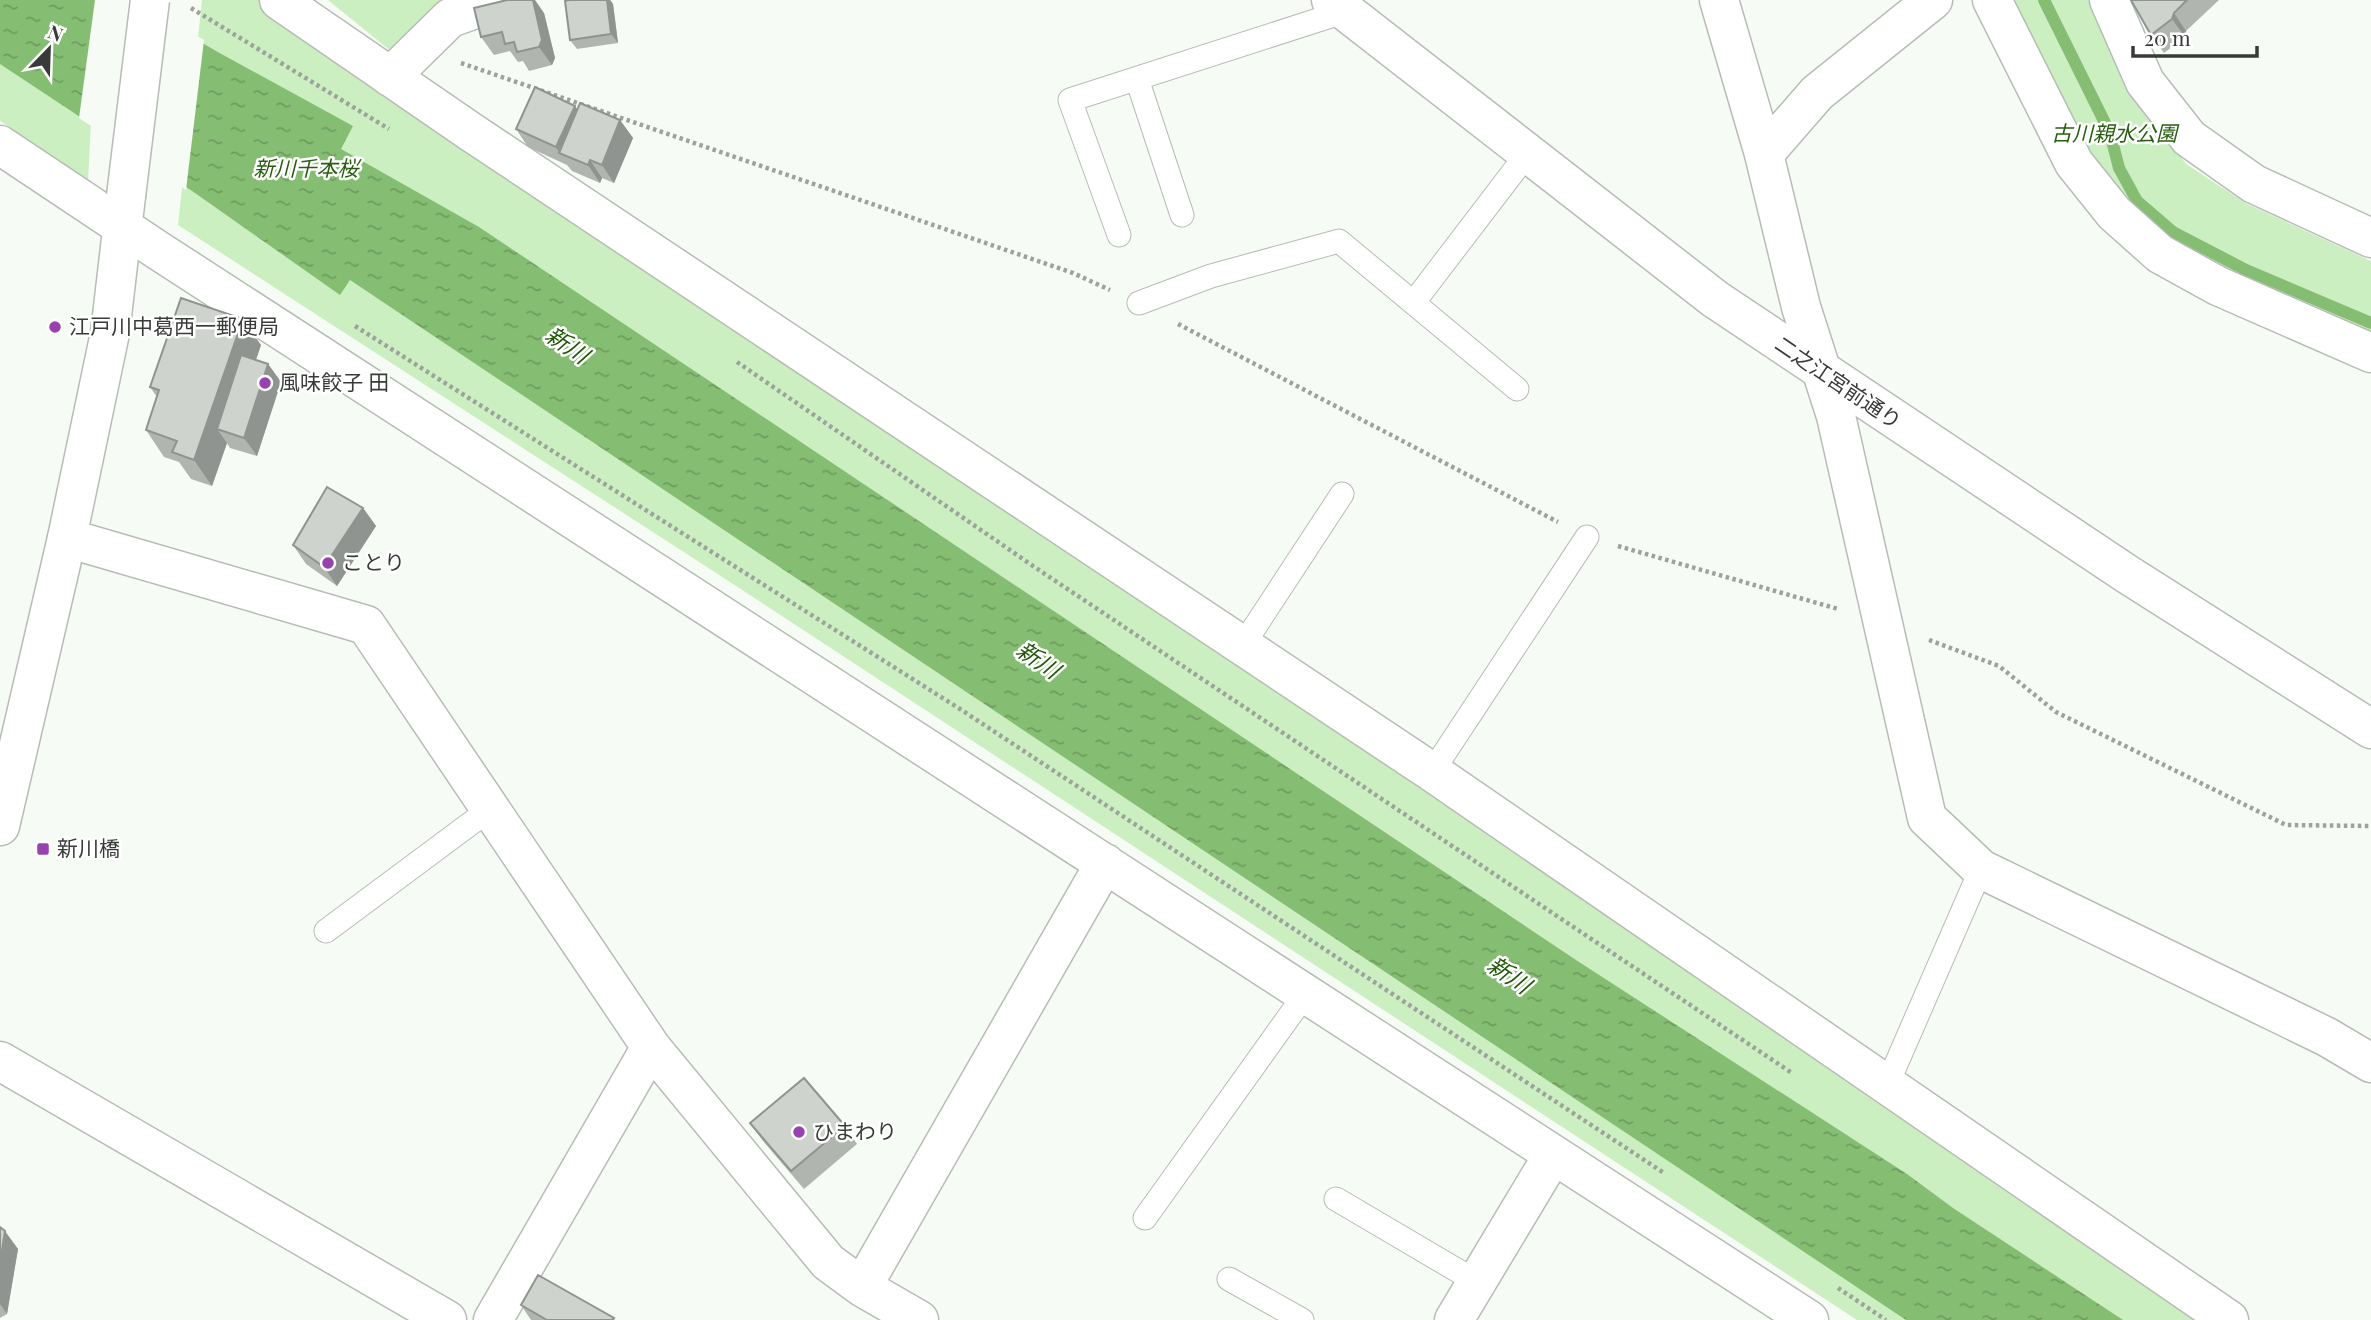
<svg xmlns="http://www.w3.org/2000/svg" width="2371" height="1320" viewBox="0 0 2371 1320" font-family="'Playfair Display','Noto Sans JP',serif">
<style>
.green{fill:#cbefc0}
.water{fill:url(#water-ripples)}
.pier{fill:#f6fcf5}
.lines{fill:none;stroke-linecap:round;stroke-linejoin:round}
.stream{stroke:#85be72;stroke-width:12}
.service-casing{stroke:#b7bcb6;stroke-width:25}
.minor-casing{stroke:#b7bcb6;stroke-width:41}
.tertiary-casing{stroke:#b7bcb6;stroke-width:41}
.path{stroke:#9da29d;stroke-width:4.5;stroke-dasharray:3.5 3.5;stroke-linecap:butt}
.service{stroke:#fff;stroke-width:23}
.minor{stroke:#fff;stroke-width:38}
.tertiary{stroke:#fff;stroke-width:38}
.tertiary-bridge-casing{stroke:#b7bcb6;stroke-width:41;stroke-linecap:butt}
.tertiary-bridge{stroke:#fff;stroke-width:38}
.wall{fill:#b1b5b0}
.shaded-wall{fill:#909490}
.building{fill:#ced3cd;stroke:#909490;stroke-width:2}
.poi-dot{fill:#9742af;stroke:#fff;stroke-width:2.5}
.labels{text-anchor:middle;stroke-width:5;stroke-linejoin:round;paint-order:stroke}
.park-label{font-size:21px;font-style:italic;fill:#285e10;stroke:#fff}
.poi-label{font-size:21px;fill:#393b39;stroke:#fff;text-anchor:start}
.street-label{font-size:21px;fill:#393b39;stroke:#fff}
.water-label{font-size:23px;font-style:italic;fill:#225807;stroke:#fff}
</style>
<defs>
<pattern id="water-ripples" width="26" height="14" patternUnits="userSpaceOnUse" patternTransform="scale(1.75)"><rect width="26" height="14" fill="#85be72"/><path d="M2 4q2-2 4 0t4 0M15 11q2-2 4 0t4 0" fill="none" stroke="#6e9c5f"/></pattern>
</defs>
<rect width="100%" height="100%" fill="#f6fcf5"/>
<path class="green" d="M0,0h97l-9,182 -88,-61z
M202,0h63l1944,1320h-352l-1147,-751 -532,-344z
M328,0h120l-56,52z
M2007,0h81l41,88 57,76 61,40 124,57v83l-206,-99 -84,-88z"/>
<path class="water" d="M0,0h129l87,51 137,75 -12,23 138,78 1097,733 331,214 46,34 170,112h-217l-1556,-1040 -10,15 -145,-102 -195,-129z"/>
<path class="pier" d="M95,0h41l68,40 -18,150 -107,-72z"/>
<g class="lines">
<path class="stream" d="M2044,0l66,133 9,35 18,33 36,31 73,38 125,53"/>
<g class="service-casing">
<path id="service" d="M1137,79l45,136
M1119,235l-49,-135 276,-89
M1414,302l113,-148
M1139,303l72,-27 128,-35 178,148
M1243,645l99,-151
M1432,772l155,-235
M326,931l164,-122
M1887,1085l94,-216
M1336,1199l141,83
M1145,1218l161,-225
M1229,1279l73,41"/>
</g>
<g class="minor-casing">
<path id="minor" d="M279,0l192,132 961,640 797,548
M1719,0l45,154 37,153 35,109 91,402 54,51 346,168 44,26
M1992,0l82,163 40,50 46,41 58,32 153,67
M2109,0l36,82 44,56 65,46 117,54
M390,77l60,-59 51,-18
M0,145l159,106 1650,1069
M1764,154l53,-61 116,-93
M67,538l299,87 285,422 177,215 34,25 57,33
M0,1061l447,259
M862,1287l243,-424
M493,1320l158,-273
M1454,1320l99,-165"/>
</g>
<g class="tertiary-casing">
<path id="tertiary" d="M1331,0l384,299 412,275 244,155
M0,826l67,-288 43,-205 16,-137"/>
</g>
<path class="path" d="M191,8l198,121
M461,63l612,210 37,17
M1178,324l380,198
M355,326l605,383 704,464
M737,362l299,206 756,505
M1618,546l220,63
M1929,640l70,26 57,46 230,113 85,1
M1838,1288l48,32"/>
<use href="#service" class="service"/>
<use href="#minor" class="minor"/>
<use href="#tertiary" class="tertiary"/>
<g class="tertiary-bridge-casing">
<path id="tertiary-bridge" d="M126,196l24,-196"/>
</g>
<use href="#tertiary-bridge" class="tertiary-bridge"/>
</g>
<path class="wall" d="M607,0h3l3,4 5,39 -41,6 -7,-9z
M2131,0h88l-33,31 -1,6 -21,16 -13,-18z
M544,13l11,45 -3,7 -23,6 -6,-10 -5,1 -8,-11 -16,4 -13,-18z
M575,106l2,4 43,10 13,18 -19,45 -12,-5 -2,5 -28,-12 -5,-6 -39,-18 -12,-18z
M261,345l-5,15 12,4 13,18 -24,74 -27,-8 -3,-5 -15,43 -21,-7 -12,-17 -15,-5 -18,-27 11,-33 -7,-10z
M363,508l13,18 -39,60 -31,-22 -13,-19z
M750,1123l95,3 12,18 -53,45 -41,-48z
M0,1227l18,22 -11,65 -7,4z
M521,1305l93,13 1,2h-84z"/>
<path class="shaded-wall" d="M533,0h2l9,13 11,45 -3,7 -13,-18z
M607,0h3l3,4 5,39 -7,-9z
M2174,13l12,18 -1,6 -13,-18z
M575,106l13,19 -28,29 -4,-7z
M620,120l13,18 -19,45 -12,-18z
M590,160l12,18 -2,5 -12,-18z
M243,319l18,26 -31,89 -13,-5 10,14 -15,43 -18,-26z
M268,364l13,18 -24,74 -13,-18z
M363,508l13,18 -39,60 -13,-19z
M5,1231l13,18 -11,65 -7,-10v-41z"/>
<path class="building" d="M507,0h26l9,40 -3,7 -22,5 -3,-10 -9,2 -3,-12 -21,5 -7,-29z
M569,0h38l4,34 -41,6 -5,-39z
M2131,0h56l-13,13 -2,6 -21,16z
M535,87l40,19 -19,41 -40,-18z
M580,103l40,17 -18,45 -12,-5 -2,5 -29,-12z
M181,298l62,21 -49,141 -22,-8 5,-11 -31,-11 13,-40 -9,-3z
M241,355l27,9 -24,74 -27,-9z
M327,487l36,21 -39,59 -31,-22z
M804,1078l41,48 -54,45 -41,-48z
M0,1227l5,4 -5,32z
M538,1275l76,43 -2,2h-65l-26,-15z"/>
<g class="poi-dot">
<circle cx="55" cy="327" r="7"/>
<circle cx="265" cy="383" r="7"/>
<circle cx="328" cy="563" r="7"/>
<rect x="36" y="842" width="14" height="14" rx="3.5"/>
<circle cx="799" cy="1132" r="7"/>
</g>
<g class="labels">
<g class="park-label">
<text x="2114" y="141">古川親水公園</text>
<text x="306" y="176">新川千本桜</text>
</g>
<g class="poi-label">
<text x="69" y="334">江戸川中葛西一郵便局</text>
<text x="279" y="390">風味餃子 田</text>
<text x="342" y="570">ことり</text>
<text x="57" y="856">新川橋</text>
<text x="813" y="1139">ひまわり</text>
</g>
<g class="street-label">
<text transform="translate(1838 383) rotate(34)" y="7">二之江宮前通り</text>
</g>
<g class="water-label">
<text transform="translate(567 345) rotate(34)" y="8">新川</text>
<text transform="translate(1038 660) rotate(34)" y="8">新川</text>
<text transform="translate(1509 975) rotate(34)" y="8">新川</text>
</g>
</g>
<g transform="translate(49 49) rotate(23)" stroke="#ffffff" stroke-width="5" paint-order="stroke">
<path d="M0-5L12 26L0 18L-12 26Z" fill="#393b39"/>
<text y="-10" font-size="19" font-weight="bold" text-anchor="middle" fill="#393b39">N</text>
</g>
<path d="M2133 46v10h124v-10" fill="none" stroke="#393b39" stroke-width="3.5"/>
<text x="2144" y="46" font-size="21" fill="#393b39" stroke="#ffffff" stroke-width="5" paint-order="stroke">20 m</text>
</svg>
